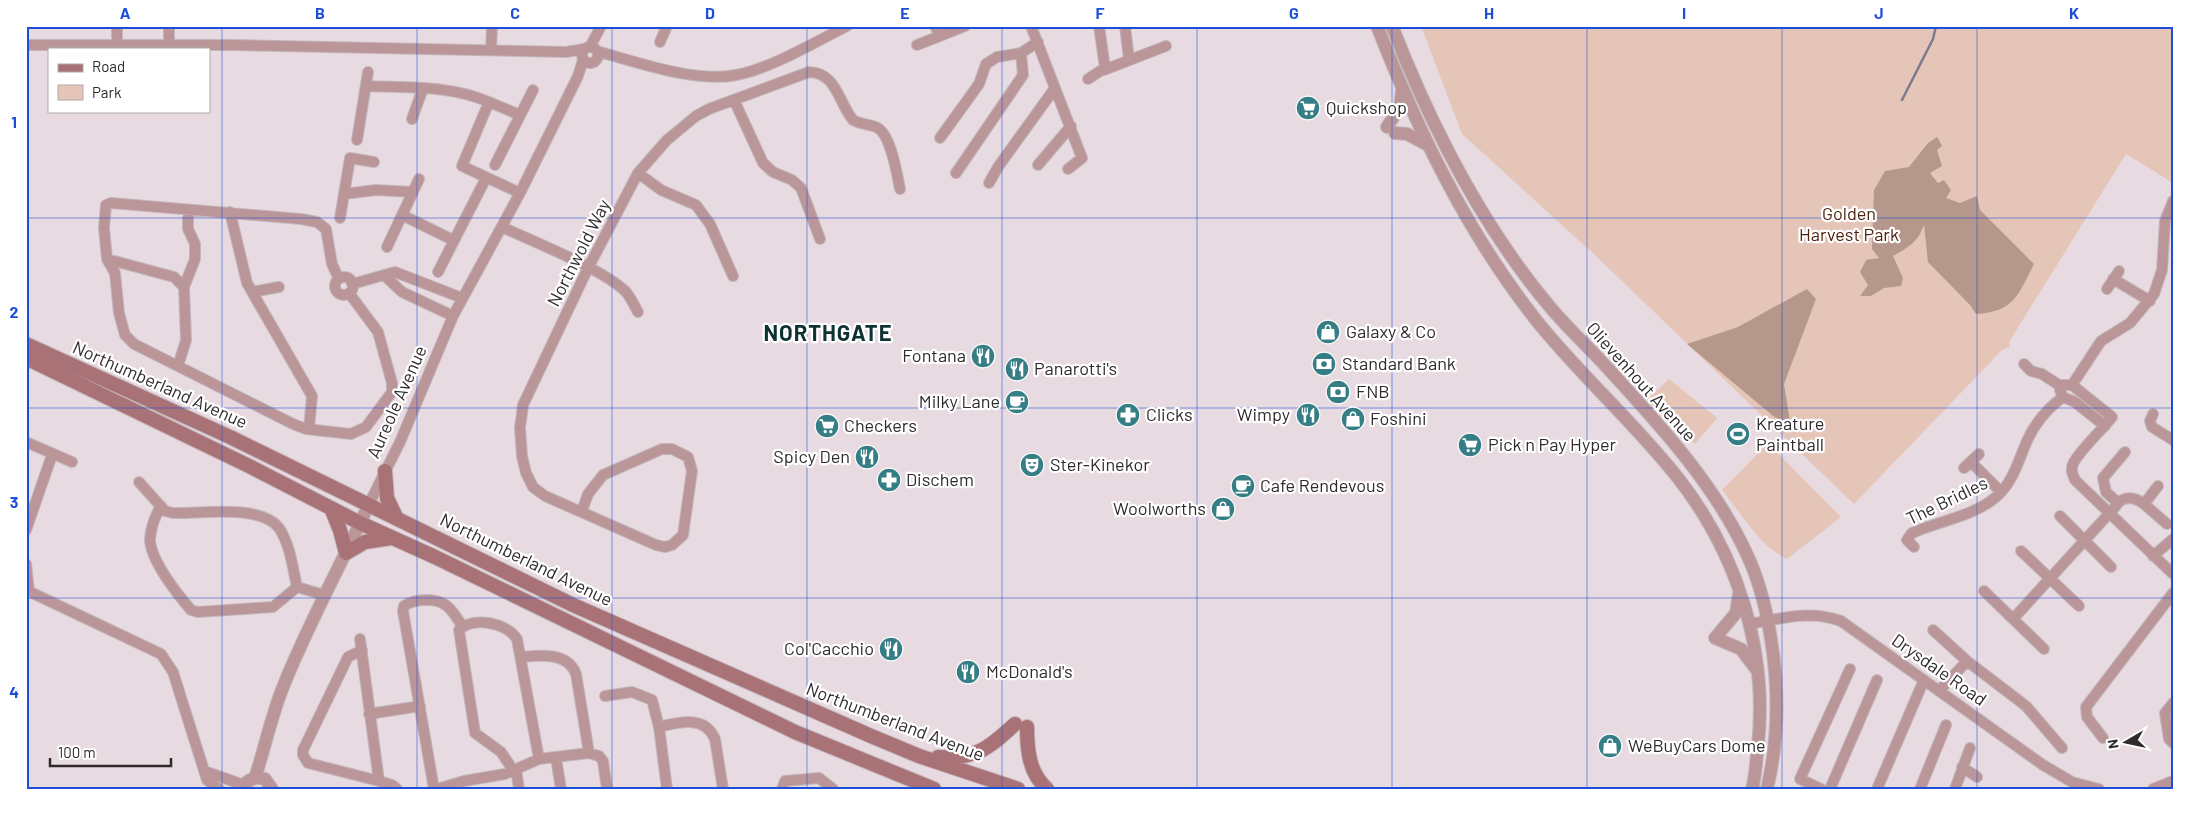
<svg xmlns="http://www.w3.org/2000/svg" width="2199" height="815" viewBox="0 0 2199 815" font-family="Barlow,sans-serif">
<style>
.green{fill:#e5c5b8}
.forest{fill:#b6978b}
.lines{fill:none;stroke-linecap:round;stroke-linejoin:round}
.stream{stroke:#7d7a8f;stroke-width:2.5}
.minor-casing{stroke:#c3b7bd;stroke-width:12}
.tertiary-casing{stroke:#c3b7bd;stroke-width:14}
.secondary-casing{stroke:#c3b7bd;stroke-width:16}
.minor{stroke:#bb9698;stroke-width:10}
.tertiary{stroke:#bb9698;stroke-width:12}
.secondary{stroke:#a87276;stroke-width:14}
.grid{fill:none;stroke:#1d4ed8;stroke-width:1;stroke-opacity:0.55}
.labels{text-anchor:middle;stroke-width:4.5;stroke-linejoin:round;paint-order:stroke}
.poi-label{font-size:18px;fill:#2f2a2c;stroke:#fff;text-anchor:start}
.park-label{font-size:18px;fill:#4e2310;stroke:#fff}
.street-label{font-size:18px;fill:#2f2a2c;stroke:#fff}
.district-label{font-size:22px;font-weight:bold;letter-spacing:1px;fill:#0e3134;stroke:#fff}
.neatline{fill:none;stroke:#1d4ed8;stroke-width:2}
.grid-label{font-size:16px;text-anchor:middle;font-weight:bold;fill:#1d4ed8}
</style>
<rect width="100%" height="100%" fill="#e8dae1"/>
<path class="green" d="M1421,26h752v157l-47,-29 -117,188 1,5 -8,3 -148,154 -257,-247 -135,-123z
M1669,379l48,39 -22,26 -48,-44z
M1768,443l73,74 -54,42c-27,-12 -46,-46 -65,-69z"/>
<path class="forest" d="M1937,137l5,9 -5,4 5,16 -12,7 8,10 6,-3 7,10 -5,8 14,5 17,-7 3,14 54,54c-16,31 -20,48 -58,50l-6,-9 -42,-43 -4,-37c-7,18 -14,21 -31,31l10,22 -2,8 -17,2 -13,8h-11l8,-11 -8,-13 6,-12 13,-2 -7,-9 2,-59 11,-19 24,-4 19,-24z
M1807,289l9,10 -32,85 7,44 -19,-13 -85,-71 51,-17z"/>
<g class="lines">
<path class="stream" d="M1902,100l31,-61 3,-13"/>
<g class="minor-casing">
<path id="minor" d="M117,26v18
M1031,26l51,132 -14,11
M1125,26l4,34
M940,36l25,-10
M660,42l7,-16
M26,45h209l331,7 18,-3
M169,45v-19
M917,45l23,-9 -5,-10
M582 55a8 8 0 1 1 16 0a8 8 0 1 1-16 0Z
M590,47l11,-21
M491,50l1,-24
M597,51c39,11 99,32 139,24 34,-6 79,-33 111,-49
M1104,70l62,-24
M1088,79l17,-11 -6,-42
M367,86c41,2 83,-1 122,16
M734,100l29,63 10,9 19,8 9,8 19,51
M412,119l11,-31
M940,138l39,-54 7,-20 11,-7 24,-4
M357,140l11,-68
M495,165l38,-75
M1038,165l33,-39
M638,173l23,17 35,15 14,19 23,52
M956,173l67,-98 -2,-22 17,-11
M989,183l9,-16 57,-79
M520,193l-58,-27 27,-64 31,13
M344,194l32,-4 37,2
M230,212l17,71 65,113 -3,33
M402,215l51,25
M340,218l10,-60 24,4
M502,227c30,14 103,43 124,65 5,6 8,13 12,20
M387,247l32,-68
M107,259l67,18 10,10
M438,272l48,-94
M384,275l18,17 51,24
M335 286a9 9 0 1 1 18 0a9 9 0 1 1-18 0Z
M339,279l-7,-15 -6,-35 -9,-7 -16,-3 -190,-16 -5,2 -2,23 3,31 8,14 4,40 6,22 9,9 159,80 13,5 45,5 15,-7 26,-35v-9l-14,-51 -29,-39
M2113,279l37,22
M352,284l43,-12 67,26
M2107,289l12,-18
M252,292l27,-5
M2024,364l7,7 11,3 20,13
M178,366l8,-26 -2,-53 11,-28v-15l-7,-15v-19
M2072,385l29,-44 29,-18 24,-29 8,-24 3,-49 8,-20
M2153,414l-3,7 2,6 21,13
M2105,426l-30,-24 -12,-5 -3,-7 3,-5h9l40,32c-10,13 -34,35 -39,47 -3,6 0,11 2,16l98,94
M26,442l46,20
M1971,462l30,30
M1964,468l15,-14
M139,482l26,29 8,2c28,1 88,-9 106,15 11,16 14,41 18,59
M2118,503c8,-8 18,-5 26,1l14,-18
M369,504l31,-62 53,-126 67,-123 58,-117 5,-16
M2144,504l23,20
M161,506c-6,10 -10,21 -11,33 0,21 28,56 41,71l7,2 75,-5 24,-20
M582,511l6,-17 15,-19 59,-26h10l16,8 4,14 -9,64 -11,10 -7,2 -9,-2 -111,-49 -12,-9 -7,-14 -4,-17 -2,-28 3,-23 65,-137 50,-95 29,-33 29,-24 13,-7 100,-37c28,1 29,30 44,48 7,4 15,4 23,7 15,6 21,48 24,62
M2060,516l51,51
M26,530l26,-75
M1914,547l-7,-7 5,-7c27,-12 62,-17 84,-36 18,-16 22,-36 31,-56 8,-18 21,-33 36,-44
M2021,551l58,55
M2153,556l20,-17
M26,564l3,27
M297,587l27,8
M26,590l135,64 12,18 34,108 12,9
M1984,591l29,28
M1750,624c32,-6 60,-14 91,-3l202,144 29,17 27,7
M1933,630l34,31 59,45 36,42
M360,639l19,142 13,4 5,4
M2044,649l-31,-30 103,-113 2,-3 -12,-11 -3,-14 22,-26
M362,650l-14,7 -45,93v5l5,8 71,18
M522,657c18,-2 46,-5 54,17l13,79
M1939,691l28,-30
M605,696l27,-4 20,8 7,27 8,62
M2173,703l-8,10 4,26 4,4
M369,714l51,-8
M659,727c21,-5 46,-12 56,12l8,50
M2103,738l-16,-21 -1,-10 87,-114
M556,758l5,31
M1962,767l15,10
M516,769l3,20
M513,770l-12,-18 -26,-19 -16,-103c15,-14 48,-7 58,9l22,120
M204,771l40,14
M434,789l-31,-178 1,-5c7,-5 14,-6 23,-6 21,0 25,11 36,27
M437,789l27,-8 41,-7 34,-15 50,-6 10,3 4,5 4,28
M782,789l3,-8 34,-3 14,11
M1821,789l-21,-10 50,-110
M1830,789l47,-109
M1877,789l47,-109
M1920,789l26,-64
M1955,789l15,-41
M2153,789l20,-8"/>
</g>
<g class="tertiary-casing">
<path id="tertiary" d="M1377,26c41,105 89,205 159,294 44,55 98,102 142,158 59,75 90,172 80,267 -2,15 -2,30 -6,44
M1392,26c39,100 89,199 158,281 16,19 34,36 51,54 55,60 115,123 148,198 13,29 20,63 24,94 6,47 5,90 -6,136
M1387,127l13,-20 2,-16
M1395,133l12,1 19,10
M1739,594l-3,19 -21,25 26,11 15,20
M255,778c10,-31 16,-61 28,-91 25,-63 58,-122 86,-183
M242,789c5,-10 13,-13 23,-10l7,10"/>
</g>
<g class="secondary-casing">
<path id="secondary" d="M26,344l204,93 343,168 298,131 48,20 99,33
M26,358l223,108 111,57 75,34 360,175 139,57
M385,471l2,27 9,19
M331,508l9,22 6,23 19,-11 26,-4
M1027,727c0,23 2,46 20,62
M938,757c38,2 50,-8 77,-33"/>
</g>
<use href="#minor" class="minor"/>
<use href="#tertiary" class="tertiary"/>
<use href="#secondary" class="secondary"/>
</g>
<path class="grid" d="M222,26v763M417,26v763M612,26v763M807,26v763M1002,26v763M1197,26v763M1392,26v763M1587,26v763M1782,26v763M1977,26v763M26,218h2147M26,408h2147M26,598h2147"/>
<defs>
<g id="supermarket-disc" transform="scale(1.25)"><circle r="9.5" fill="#367e85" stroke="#fff"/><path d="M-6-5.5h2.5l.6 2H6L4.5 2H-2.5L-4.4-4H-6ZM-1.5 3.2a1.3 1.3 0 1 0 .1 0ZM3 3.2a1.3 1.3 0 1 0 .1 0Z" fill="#fff"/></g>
<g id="shop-disc" transform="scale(1.25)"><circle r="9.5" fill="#367e85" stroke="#fff"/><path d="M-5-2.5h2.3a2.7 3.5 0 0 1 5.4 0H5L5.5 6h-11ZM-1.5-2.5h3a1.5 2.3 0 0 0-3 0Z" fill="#fff"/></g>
<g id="restaurant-disc" transform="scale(1.25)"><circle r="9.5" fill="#367e85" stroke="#fff"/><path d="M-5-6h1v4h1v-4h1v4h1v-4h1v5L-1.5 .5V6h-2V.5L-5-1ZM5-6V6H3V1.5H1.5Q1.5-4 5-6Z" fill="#fff"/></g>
<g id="bank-disc" transform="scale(1.25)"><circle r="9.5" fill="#367e85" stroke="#fff"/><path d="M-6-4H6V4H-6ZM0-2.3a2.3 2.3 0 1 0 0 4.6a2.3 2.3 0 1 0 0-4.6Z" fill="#fff"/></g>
<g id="cafe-disc" transform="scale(1.25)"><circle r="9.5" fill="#367e85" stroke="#fff"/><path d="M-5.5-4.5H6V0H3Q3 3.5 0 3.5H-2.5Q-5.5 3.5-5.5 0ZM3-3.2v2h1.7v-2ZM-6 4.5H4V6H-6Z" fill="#fff"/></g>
<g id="pharmacy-disc" transform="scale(1.25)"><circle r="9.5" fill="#367e85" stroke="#fff"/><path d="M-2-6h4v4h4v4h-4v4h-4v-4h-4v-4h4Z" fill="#fff"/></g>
<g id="stadium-disc" transform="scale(1.25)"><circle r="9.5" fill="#367e85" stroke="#fff"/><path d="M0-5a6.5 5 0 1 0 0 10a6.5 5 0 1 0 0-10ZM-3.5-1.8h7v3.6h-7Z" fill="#fff"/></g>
<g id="theatre-disc" transform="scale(1.25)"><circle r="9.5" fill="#367e85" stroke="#fff"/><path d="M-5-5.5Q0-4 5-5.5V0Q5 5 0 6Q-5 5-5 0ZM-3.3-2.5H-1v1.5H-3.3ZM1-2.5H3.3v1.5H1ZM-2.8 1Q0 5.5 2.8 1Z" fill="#fff"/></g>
</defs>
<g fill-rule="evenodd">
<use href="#supermarket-disc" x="1308" y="108"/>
<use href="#shop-disc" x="1328" y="332"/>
<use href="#restaurant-disc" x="983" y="356"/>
<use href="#bank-disc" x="1324" y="364"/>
<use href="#restaurant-disc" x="1017" y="369"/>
<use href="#bank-disc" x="1338" y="392"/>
<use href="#cafe-disc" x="1017" y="402"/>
<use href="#pharmacy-disc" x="1128" y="415"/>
<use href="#restaurant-disc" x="1308" y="415"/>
<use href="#shop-disc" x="1353" y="419"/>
<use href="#supermarket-disc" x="827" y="426"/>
<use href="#stadium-disc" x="1738" y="434"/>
<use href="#supermarket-disc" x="1470" y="445"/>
<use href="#restaurant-disc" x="867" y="457"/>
<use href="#theatre-disc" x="1032" y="465"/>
<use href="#pharmacy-disc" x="889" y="480"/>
<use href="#cafe-disc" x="1243" y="486"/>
<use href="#shop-disc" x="1223" y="509"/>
<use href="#restaurant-disc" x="891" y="649"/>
<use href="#restaurant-disc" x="968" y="672"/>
<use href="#shop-disc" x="1610" y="746"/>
</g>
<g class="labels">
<g class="poi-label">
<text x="1326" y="114">Quickshop</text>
<text x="1346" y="338">Galaxy &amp; Co</text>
<text x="966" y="362" text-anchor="end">Fontana</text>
<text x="1342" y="370">Standard Bank</text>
<text x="1034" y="375">Panarotti's</text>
<text x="1356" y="398">FNB</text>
<text x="1000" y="408" text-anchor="end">Milky Lane</text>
<text x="1146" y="421">Clicks</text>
<text x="1290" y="421" text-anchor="end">Wimpy</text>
<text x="1370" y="425">Foshini</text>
<text x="1756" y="430">Kreature<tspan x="1756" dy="21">Paintball</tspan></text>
<text x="844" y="432">Checkers</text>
<text x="1488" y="451">Pick n Pay Hyper</text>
<text x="850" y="463" text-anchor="end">Spicy Den</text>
<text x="1050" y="471">Ster-Kinekor</text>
<text x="906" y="486">Dischem</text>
<text x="1260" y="492">Cafe Rendevous</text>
<text x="1206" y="515" text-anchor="end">Woolworths</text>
<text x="874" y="655" text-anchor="end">Col'Cacchio</text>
<text x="986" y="678">McDonald's</text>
<text x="1628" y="752">WeBuyCars Dome</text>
</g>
<g class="park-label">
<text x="1849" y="220">Golden<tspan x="1849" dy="21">Harvest Park</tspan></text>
</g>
<g class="street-label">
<text transform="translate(579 253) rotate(-63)" y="6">Northwold Way</text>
<text transform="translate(1641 382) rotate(48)" y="6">Olievenhout Avenue</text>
<text transform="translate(160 385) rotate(24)" y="6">Northumberland Avenue</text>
<text transform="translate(397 402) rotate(-66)" y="6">Aureole Avenue</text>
<text transform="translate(1947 501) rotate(-26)" y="6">The Bridles</text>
<text transform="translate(526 560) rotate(26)" y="6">Northumberland Avenue</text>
<text transform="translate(1939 670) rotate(35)" y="6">Drysdale Road</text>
<text transform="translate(895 722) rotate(21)" y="6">Northumberland Avenue</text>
</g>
<g class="district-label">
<text x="828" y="341">NORTHGATE</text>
</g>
</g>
<rect width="2199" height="815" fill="none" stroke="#ffffff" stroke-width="55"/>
<rect x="48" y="48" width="162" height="65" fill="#ffffff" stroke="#acaaab"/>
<rect x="58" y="64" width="25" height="8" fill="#a87276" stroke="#acaaab"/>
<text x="92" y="72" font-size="15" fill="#2f2a2c">Road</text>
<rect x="58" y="85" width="25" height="15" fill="#e5c5b8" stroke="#acaaab"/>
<text x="92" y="98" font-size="15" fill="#2f2a2c">Park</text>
<g transform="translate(2126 742) rotate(261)" stroke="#ffffff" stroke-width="4" paint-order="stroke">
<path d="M0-4L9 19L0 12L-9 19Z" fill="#2f2a2c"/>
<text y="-8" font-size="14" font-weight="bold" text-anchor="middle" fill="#2f2a2c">N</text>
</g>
<path d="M50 758v8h121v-8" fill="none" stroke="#2f2a2c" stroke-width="2.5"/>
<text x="58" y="758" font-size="15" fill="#2f2a2c" stroke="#ffffff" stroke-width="4" paint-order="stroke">100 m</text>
<rect x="28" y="28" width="2144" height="760" class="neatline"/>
<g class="grid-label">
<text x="125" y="19">A</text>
<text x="320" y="19">B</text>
<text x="515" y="19">C</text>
<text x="710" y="19">D</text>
<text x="905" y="19">E</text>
<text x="1100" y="19">F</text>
<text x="1294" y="19">G</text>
<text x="1489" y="19">H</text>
<text x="1684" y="19">I</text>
<text x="1879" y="19">J</text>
<text x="2074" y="19">K</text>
<text x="14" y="128">1</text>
<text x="14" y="318">2</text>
<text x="14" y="508">3</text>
<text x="14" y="698">4</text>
</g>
</svg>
